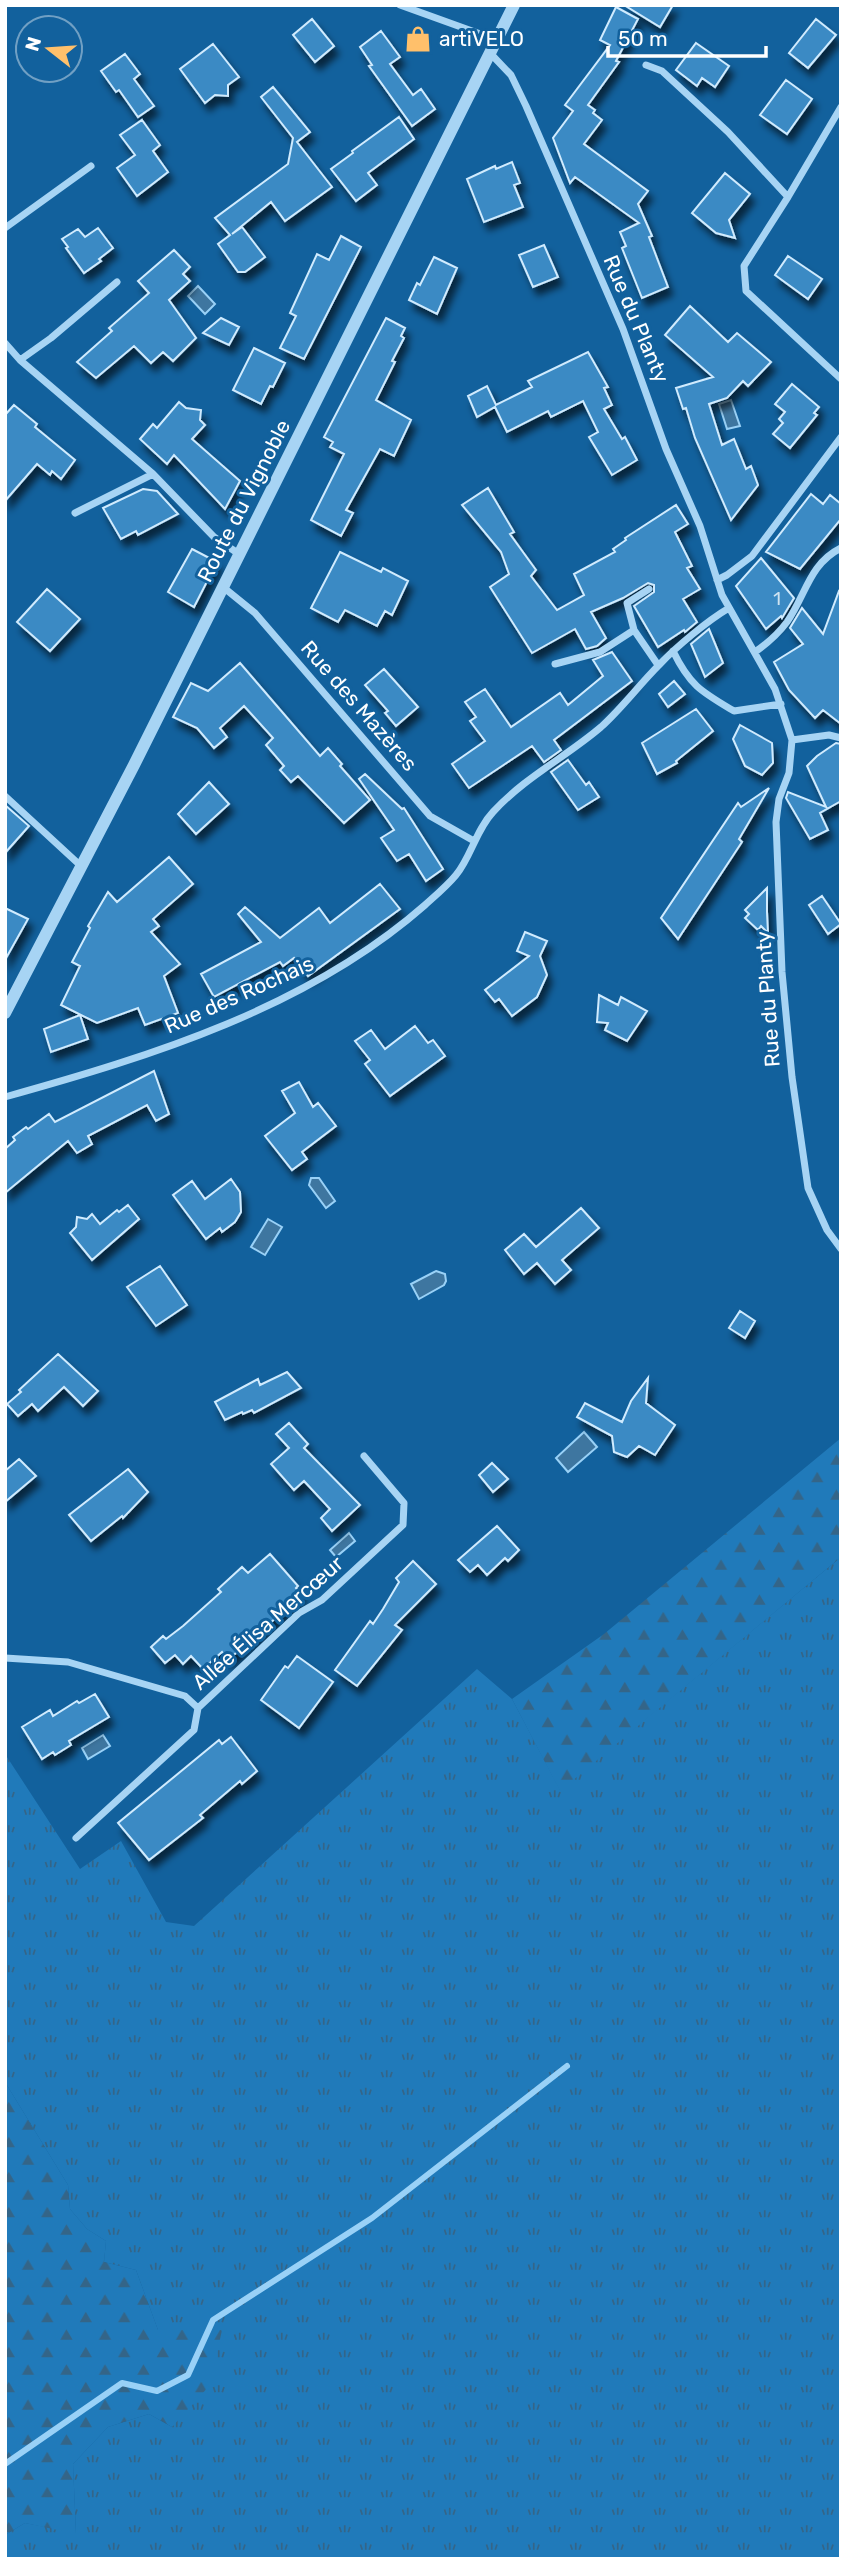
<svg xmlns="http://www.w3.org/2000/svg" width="846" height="2564" viewBox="0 0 846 2564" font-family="Rubik,sans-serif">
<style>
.grass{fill:url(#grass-tufts)}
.forest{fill:url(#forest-firs)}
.water{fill:#3e76a0;stroke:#99d1f7;stroke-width:2}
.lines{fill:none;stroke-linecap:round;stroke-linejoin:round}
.stream{stroke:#99d1f7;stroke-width:6}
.building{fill:#3b8ac4;stroke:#d0ebfe;stroke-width:2;filter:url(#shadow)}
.minor{stroke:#a7d4f4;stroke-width:7}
.tertiary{stroke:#a7d4f4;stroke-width:12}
.labels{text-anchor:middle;stroke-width:6;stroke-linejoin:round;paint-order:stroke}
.number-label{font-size:18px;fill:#cee2f0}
.poi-label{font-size:21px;fill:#fff;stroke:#12619d;text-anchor:start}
.street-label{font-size:21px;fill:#fff;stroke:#12619d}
</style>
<defs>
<pattern id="grass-tufts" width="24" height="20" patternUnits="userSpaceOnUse" patternTransform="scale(1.75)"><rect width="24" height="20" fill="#207aba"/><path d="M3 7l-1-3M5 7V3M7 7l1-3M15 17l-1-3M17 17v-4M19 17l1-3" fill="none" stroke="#346588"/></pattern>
<pattern id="forest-firs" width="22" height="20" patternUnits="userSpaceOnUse" patternTransform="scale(1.75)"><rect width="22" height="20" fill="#207aba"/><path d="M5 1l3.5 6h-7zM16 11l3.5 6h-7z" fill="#346588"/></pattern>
<filter id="shadow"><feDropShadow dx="4.5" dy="8" stdDeviation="3.5" flood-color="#0009"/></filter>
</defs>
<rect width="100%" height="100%" fill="#12619d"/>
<path class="grass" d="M841,1557v1002h-836v-24l20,-12 51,10 -3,-69 35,-37 41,-13 23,13 50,-97h-64l-22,-60 -32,-8 2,-21 -19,-12 -17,-20 -2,-24 -63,-103v-328l75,115 41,-28 45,81 28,4 283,-257 35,30 48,91z"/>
<path class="forest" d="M841,1438v119l-281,234 -48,-92 92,-65z
M5,2082l63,103 2,24 17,20 19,12 -2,21 32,8 22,60h64l-12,55 -38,42 -23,-13 -41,13 -35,37 3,70 -51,-11 -20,12z"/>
<path class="water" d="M198,286l17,18 -10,10 -17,-18z
M731,400l9,26 -13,3 -8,-25z
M311,1178h8l16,23 -9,7 -17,-23z
M268,1219l14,8 -17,28 -14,-8z
M436,1271l9,3 1,7 -2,4 -25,14 -8,-15z
M584,1432l13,15 -29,25 -12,-14z
M349,1533l6,8 -19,16 -6,-7z
M103,1735l7,11 -22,13 -6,-11z"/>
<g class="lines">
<path class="stream" d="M5,2464l117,-81 35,8 31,-16 25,-55 159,-102 195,-152"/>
</g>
<path class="building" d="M624,5h49l-13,22z
M616,7l22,12 -22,42 3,1 -31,43 7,5 -2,3 9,7 -18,24 64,47 -10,13 14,32 -3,1 19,50 -26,11 -20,-50 4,-2 -6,-14 19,-9 -64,-46 -5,6 -17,-45 20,-27 -8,-6 45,-60 -10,-5z
M312,19l22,27 -19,16 -22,-27z
M816,19l20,16 -28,33 -19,-15z
M381,31l19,26 -10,7 23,31 8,-6 14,20 -23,17 -43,-60 3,-1 -12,-18z
M696,43l33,23 -14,21 -13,-9 -5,8 -21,-16z
M213,44l26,33 -11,8v11l-13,-1 -10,8 -25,-34z
M125,54l15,20 -6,5 20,27 -16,11 -19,-27 -3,2 -15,-21z
M786,80l26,19 -25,35 -27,-19z
M273,87l37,45 -13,10 35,45 -47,34 -14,-19 -39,32 10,-7 23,30 -20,15h-7l-20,-28 12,-9 -15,-17 73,-54 5,-26 -32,-41z
M399,117l15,22 -46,34 9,12 -21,16 -25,-32 22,-16 -1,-2z
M142,120l18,25 -7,6 15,21 -31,24 -20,-28 18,-13 -15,-20z
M512,162l8,21 -6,2 9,22 -39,15 -17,-43 28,-13 1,3z
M725,173l25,21 -21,26 6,18 -19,-5 -24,-20z
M98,228l15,20 -14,11 2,2 -17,12 -18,-25 2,-1 -6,-8 16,-10 7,8z
M341,236l20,11 -57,112 -24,-11 16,-32 -6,-3 27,-59 12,6z
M544,245l14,32 -25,10 -14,-32z
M174,250l16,17 -7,7 7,7 -21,19 27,38 -23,23 -10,-9 -12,11 -17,-17 -38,32 -19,-16 35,-31 -3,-3 40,-35 -11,-12z
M788,256l34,23 -14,20 -33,-24z
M434,257l23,11 -20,46 -28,-14 8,-17 3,2z
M690,306l38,36 9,-9 34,29 -23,24 -5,-5 -16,17 -18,6 13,41 12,-6 12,30 5,-3 7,19 -27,35 -36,-82 -9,-30 -3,1 -7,-21 37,-11 -48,-42z
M221,318l18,9 -10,18 -26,-12z
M386,318l19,10 -4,8 3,2 -12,23 3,1 -19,38 35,20 -17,36 -14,-7 -34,61 7,3 -12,23 -30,-16 33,-66 -14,-7 3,-5 -9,-5z
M254,348l31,15 -12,24 -3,-1 -9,18 -28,-14z
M588,352l20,35 -4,1 8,17 -8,4 18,30 3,-2 12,23 -25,15 -23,-38 9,-5 -15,-31 -32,16 -3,-6 -41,21 -12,-25 -18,10 -9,-21 19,-10 9,19 36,-18 -4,-6z
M792,384l27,23 -5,6 3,2 -27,33 -17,-14 10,-11 -4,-4 6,-7 -10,-8z
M179,402l7,6 15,2 -1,10 5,5 -13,14 48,42 -15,28 -51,-54 -7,9 -27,-25 13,-15 4,4z
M14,405l23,19 -2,3 40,33 -14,19 -9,-8 -2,4 -13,-11 -32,37v-86z
M488,488l26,44 -4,2 26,36 -5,6 26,34 27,-15 -10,-21 41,-22 -2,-3 13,-9 -1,-2 51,-33 12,19 -13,8 17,34 -5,2 13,21 -17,10 14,23 -12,10 -1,-2 -26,17 -24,-41 20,-14v-7l-6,-2 -25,15 -32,14 15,26 -9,8 -11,3 -11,-20 -43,24 -42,-66 19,-13 -8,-22 -39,-47z
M143,489l14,2 21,23 -40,21 -2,-4 -15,8 -18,-31z
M811,494l12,10 7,-9 11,9v15l-41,50 -34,-17z
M192,549l25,13 -23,45 -26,-15z
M340,552l41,20 2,-4 25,13 -16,34 -7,-4 -8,15 -32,-16 -7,12 -27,-14z
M761,558l33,40 -12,20 -1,-2 -15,13 -30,-43z
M47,589l33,30 -30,32 -33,-29z
M839,591l2,1v132l-18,-14 -8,8 -26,-28 -15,-28 29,-18 -13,-16 12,-20 21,26z
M709,629l14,34 -18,14 -14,-33z
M612,652l20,29 -78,59 7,10 -17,12 -12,-16 -63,42 -17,-24 33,-23 -15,-20 6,-4 -11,-15 20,-13 26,38 49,-34 8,12 35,-29 -10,-16z
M240,663l80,93 8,-8 14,16 -2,2 30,34 -26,23 -46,-47 -7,6 -11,-12 4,-4 -18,-21 7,-7 -29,-32 -24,22 7,9 -13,11 -17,-20 -24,-11 18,-34 17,8z
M384,669l34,38 -22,19 -11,-13 3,-2 -23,-26z
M674,681l11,13 -17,13 -9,-13z
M696,709l17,22 -37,30 1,2 -20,11 -15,-31z
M740,725l32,18 1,20 -11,12 -17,-9 -12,-27z
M836,743l5,1v57l-21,12 8,17 -18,9 -24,-41 2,-6 38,15 -19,-41 10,-10z
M568,760l18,25 3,-3 10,15 -21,13 -27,-38z
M365,774l37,35 2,-1 39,61 -17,12 -17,-27 -12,7 -16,-23 13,-8 -35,-51z
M209,782l20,22 -33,30 -18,-20z
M769,788l-30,51 3,3 -64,97 -17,-21 77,-115 3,4z
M5,805l24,21 -24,27z
M169,857l24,27 -40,35 6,7 -8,6 29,32 -16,12 14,37 -33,12 -7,-17 -41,15 -36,-18 19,-39 -8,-4 18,-34 -2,-2 20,-34 9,10z
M380,884l20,25 -92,67 -14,-18 -11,8 -3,-4 -66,35 -13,-23 60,-32 -23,-28 7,-7 35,31 39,-30 11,15z
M767,888v24l1,21 -7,-7 -3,4 -13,-12 4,-4 -4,-4z
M822,896l19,28 -13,10 -19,-29z
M5,908l23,11 -23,41z
M525,932l22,9 -7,15 7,19 -10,22 -25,19 -13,-17 -4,3 -10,-12 44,-34 -12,-5z
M599,995l19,10 3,-8 26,14 -20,30 -22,-11 3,-7 -11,-1z
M80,1015l8,24 -37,13 -7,-23z
M415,1026l13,17 5,-3 12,16 -55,40 -25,-32 5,-4 -15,-19 16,-11 14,19z
M154,1071l15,43 -13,7 -9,-16 -59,31 4,8 -15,9 -9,-12 -63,52v-44l10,-9 -2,-3 13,-10 2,2 21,-15 6,8z
M299,1082l14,25 5,-4 18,23 -34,26 5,7 -15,11 -27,-34 30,-23 -13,-22z
M231,1179l9,13 1,20 -6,10 -13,10 -2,-4 -14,11 -33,-44 19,-14 13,18z
M128,1205l11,14 -47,41 -22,-27 6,-6 1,-10 10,2 5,-5 8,10 17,-14 2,2z
M581,1208l18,20 -37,32 9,10 -16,14 -18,-21 -13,11 -19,-24 19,-16 12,13z
M160,1266l27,39 -31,21 -29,-39z
M740,1311l15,10 -10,17 -16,-10z
M58,1354l40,37 -15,15 -19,-19 -26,24 -6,-7 -14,12 -11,-12 14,-12 -2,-2z
M287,1372l14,16 -47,25 -2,-3 -9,4 -1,-2 -17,8 -10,-18 43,-23 2,6z
M648,1378l-2,25 29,22 -20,30 -16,-9 -12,11 -13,-5 -2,-16 -35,-19 8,-14 37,19 9,-21z
M289,1423l19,21 -4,4 56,57 -28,26 -11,-13 9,-9 -26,-28 -10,9 -23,-26 18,-16 -13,-14z
M19,1459l17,17 -31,26v-31z
M492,1463l16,16 -15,13 -14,-17z
M128,1469l20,23 -25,26 -1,-2 -31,25 -22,-26z
M497,1526l22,24 -11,11 -3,-3 -18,17 -9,-10 -8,7 -12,-12z
M270,1554l28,32 -2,2 6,7 -74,65 -6,-8 -19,17 -12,-13 -8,8 -8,-9 -10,8 -14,-16 12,-11 3,3 17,-13 38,-34 -3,-3 24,-22 6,6z
M413,1561l23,23 -41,41 7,5 -45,56 -22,-16 35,-49 3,3 10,-15 16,-27 -3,-4z
M297,1656l36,26 -34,46 -38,-28 24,-34 3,2z
M95,1694l14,23 -40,24 2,4 -16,10 -2,-3 -11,7 -20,-32 28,-17 3,6 24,-15 2,2z
M231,1737l26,34 -15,13 -2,-3 -40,34 3,3 -54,42 -31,-37 101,-83 3,4z"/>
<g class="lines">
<path class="minor" d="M400,5l97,35
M490,53l21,22 15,31 97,223 43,120 34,77 22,69 53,94 17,51 -3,33 -10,26 -3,23 6,150 10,105 16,111 19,42 14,19
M646,65l16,6 66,61 60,65 -44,69 2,25 95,88
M788,197l53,-90
M5,228l86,-62
M5,343l15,17 133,114 61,63 25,17
M20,360l31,-22 66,-56
M75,513l78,-39
M717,580l10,-5 25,-19 89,-119
M223,587l32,26 175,203 44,25
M634,630l-7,-27 22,-14
M673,651c17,35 29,41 61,60l47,-7
M755,652c13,-9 23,-18 32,-30 19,-27 22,-58 54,-74
M555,664l45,-12 34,-22 24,35
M792,740l37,-5 12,3
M5,796l77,71
M5,1097c147,-41 303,-89 420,-192 10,-9 22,-19 31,-30 15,-18 20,-45 37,-63 32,-35 73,-55 108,-85 21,-19 38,-42 58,-62 17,-18 48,-44 70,-57
M5,1658l63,4 117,34 13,12
M76,1838l118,-108 4,-22 101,-95 23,-13 81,-75 1,-22 -40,-47"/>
<path class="tertiary" d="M5,1013l129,-248 380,-760"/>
</g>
<defs>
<g id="shop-bare" transform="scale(2.1)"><path d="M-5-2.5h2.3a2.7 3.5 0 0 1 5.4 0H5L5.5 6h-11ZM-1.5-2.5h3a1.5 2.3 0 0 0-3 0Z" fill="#ffc06b" stroke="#12619d" stroke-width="2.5" paint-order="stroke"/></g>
</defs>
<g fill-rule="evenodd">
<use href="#shop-bare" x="418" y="39"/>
</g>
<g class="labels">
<g class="number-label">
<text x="777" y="605">1</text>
</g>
<g class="poi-label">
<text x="439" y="46">artiVELO</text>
</g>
<g class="street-label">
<text transform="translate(636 319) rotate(67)" y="7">Rue du Planty</text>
<text transform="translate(244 501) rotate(-63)" y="7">Route du Vignoble</text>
<text transform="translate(359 706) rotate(49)" y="7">Rue des Mazères</text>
<text transform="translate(239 995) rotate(-24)" y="7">Rue des Rochais</text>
<text transform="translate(768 999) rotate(-94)" y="7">Rue du Planty</text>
<text transform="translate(268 1623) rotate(-41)" y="7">Allée Élisa Mercœur</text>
</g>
</g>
<rect width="846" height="2564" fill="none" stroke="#ffffff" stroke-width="14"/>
<g transform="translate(49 49) rotate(287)"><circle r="33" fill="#12619d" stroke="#71a0c4" stroke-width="2"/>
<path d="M0-5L12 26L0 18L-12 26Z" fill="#ffc06b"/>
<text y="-10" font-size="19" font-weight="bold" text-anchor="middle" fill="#ffffff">N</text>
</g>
<path d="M608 46v10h158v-10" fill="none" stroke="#ffffff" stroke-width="3.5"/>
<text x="618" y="46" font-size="21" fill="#ffffff" stroke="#12619d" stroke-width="5" paint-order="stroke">50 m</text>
</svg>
